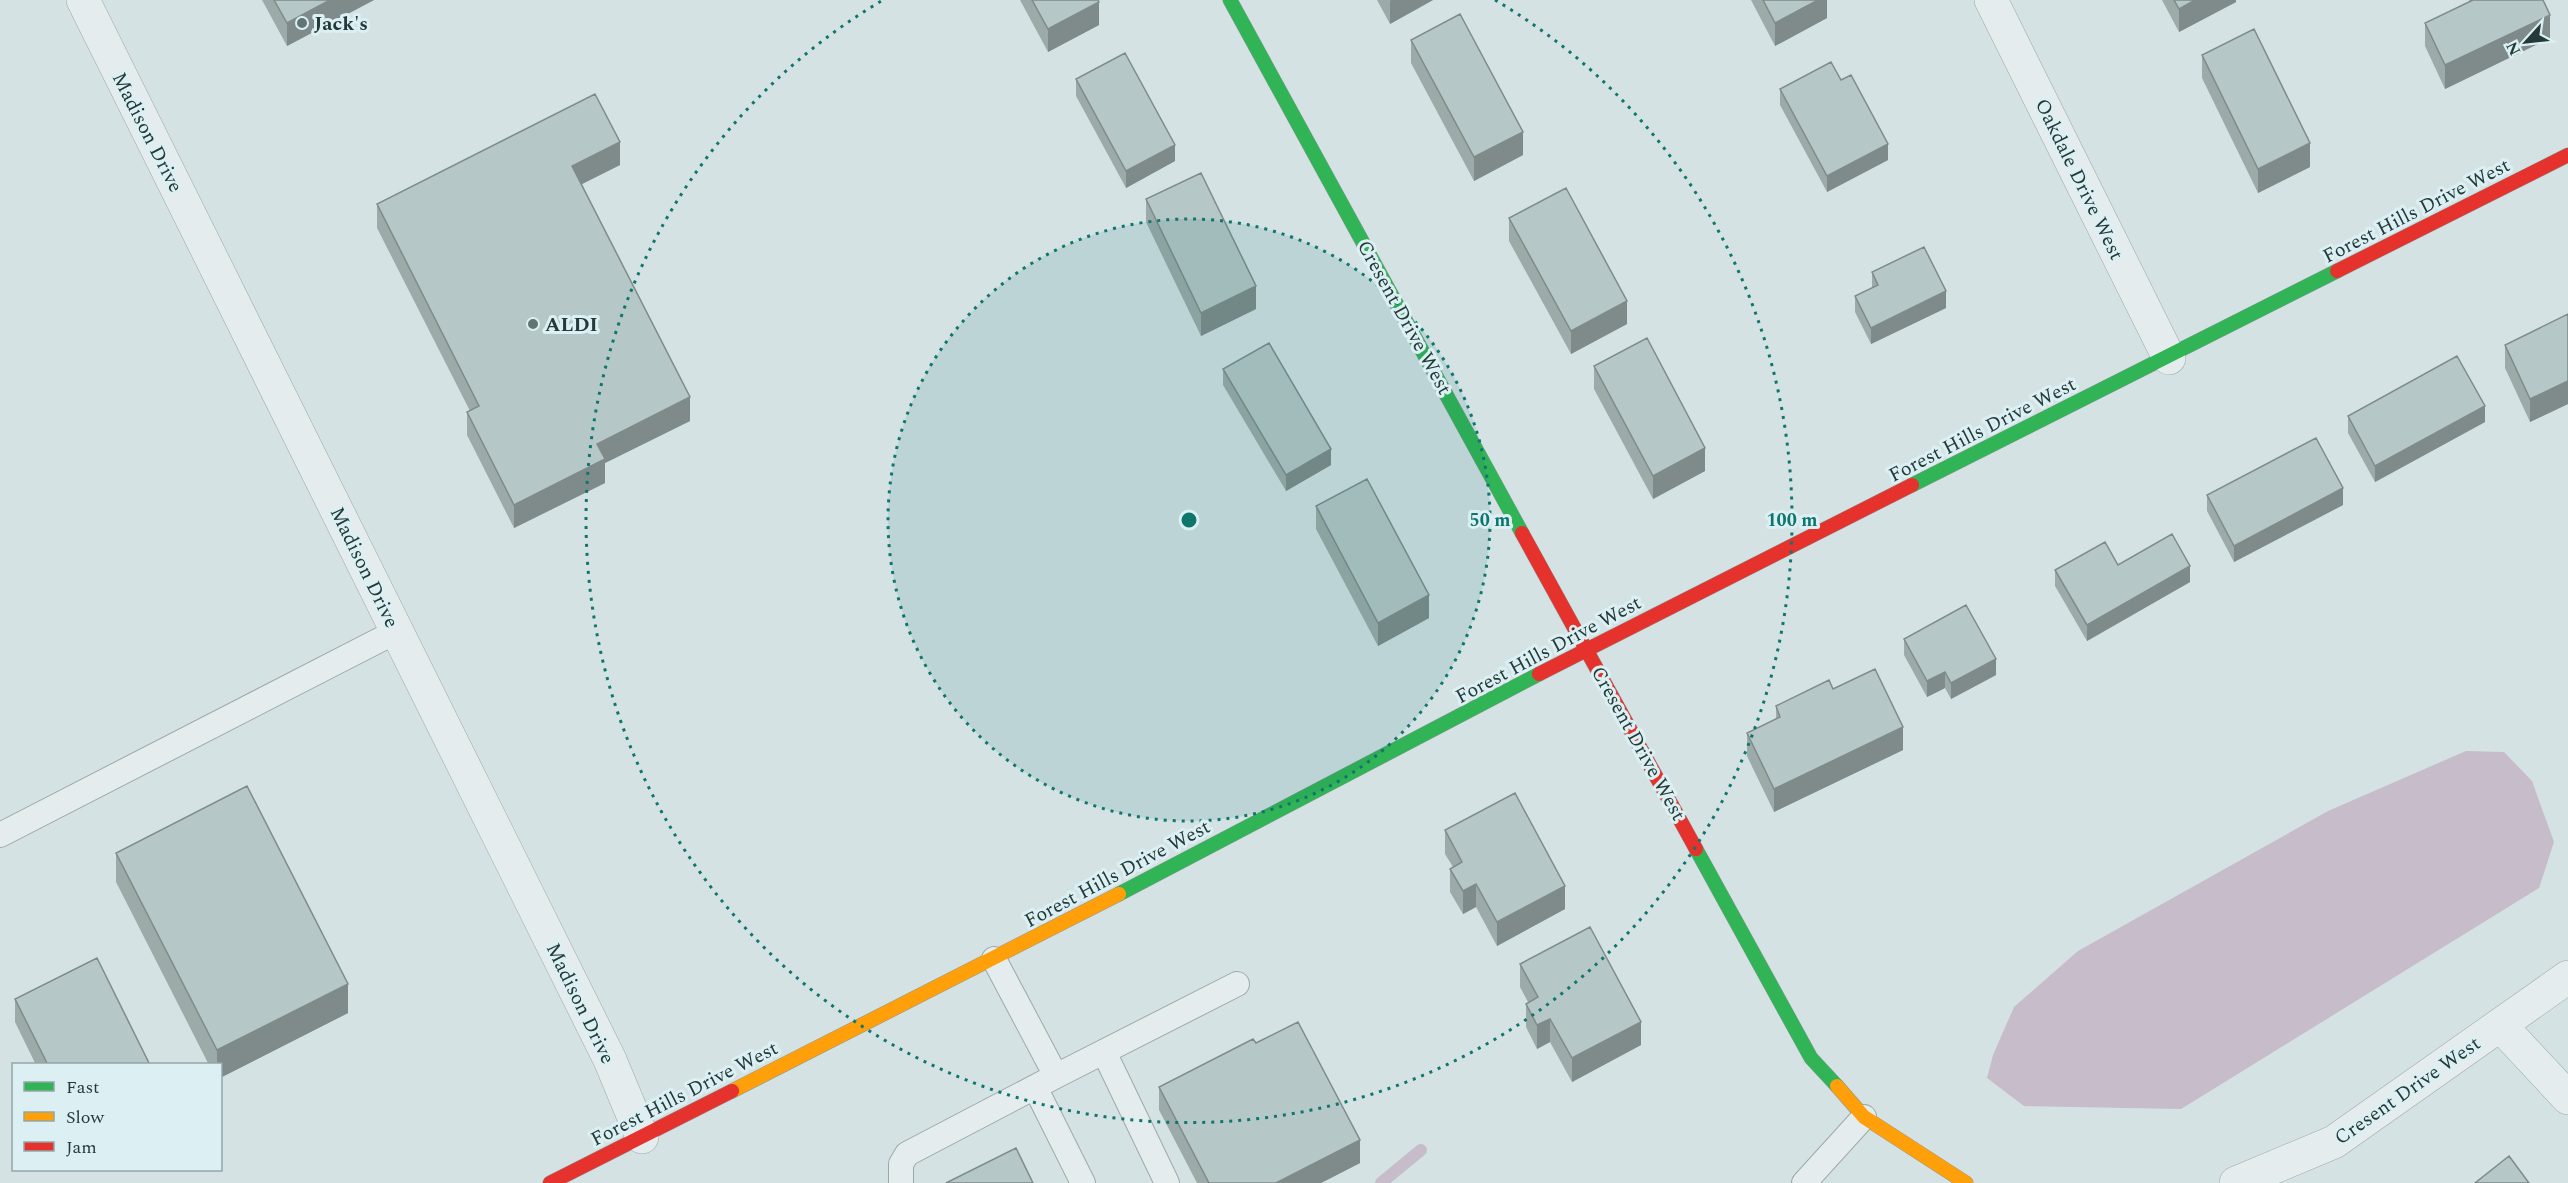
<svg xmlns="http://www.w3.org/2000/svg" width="2568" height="1183" viewBox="0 0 2568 1183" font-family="Spectral,serif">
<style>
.water{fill:#c7bcc9}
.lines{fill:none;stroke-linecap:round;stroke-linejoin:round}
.stream{stroke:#c7bcc9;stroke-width:12}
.lane-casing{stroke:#9ca9aa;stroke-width:26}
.street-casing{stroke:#9ca9aa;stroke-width:34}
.fast-casing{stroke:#8c999a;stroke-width:15}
.slow-casing{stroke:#8c999a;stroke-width:15}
.jam-casing{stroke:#8c999a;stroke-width:15}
.lane{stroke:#e4eced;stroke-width:24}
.street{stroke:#e4eced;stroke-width:33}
.fast{stroke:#30b455;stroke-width:14}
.slow{stroke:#ff9f0a;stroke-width:14}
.jam{stroke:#e5322d;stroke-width:14}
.wall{fill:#9cabaa}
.shaded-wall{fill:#7f8b8b}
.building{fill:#b5c7c6;stroke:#7f8b8b;stroke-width:1.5}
.ring{fill:none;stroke:#0f766e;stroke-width:3;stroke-dasharray:3 6}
.poi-dot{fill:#617574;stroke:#dcf0f3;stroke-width:2}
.labels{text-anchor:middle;stroke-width:6;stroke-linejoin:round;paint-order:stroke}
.poi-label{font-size:20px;font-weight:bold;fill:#233a38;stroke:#dcf0f3;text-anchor:start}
.street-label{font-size:20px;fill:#233a38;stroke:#dcf0f3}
.centre{fill:#0f766e;stroke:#dcf0f3;stroke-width:3}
.ring-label{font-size:18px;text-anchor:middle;font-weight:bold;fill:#0f766e;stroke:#dcf0f3;stroke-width:6;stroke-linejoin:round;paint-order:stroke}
</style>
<rect width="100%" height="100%" fill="#d4e2e4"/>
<path class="water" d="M2466,751l38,1 28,29 22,61 -15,46 -358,221 -157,-3 -37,-28 6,-23 21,-48 64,-56 250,-140z"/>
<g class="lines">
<path class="stream" d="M1381,1183l40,-33"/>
<g class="lane-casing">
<path id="lane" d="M0,835l397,-204
M1104,1052l63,131
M1056,1076l181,-92
M1035,1087l48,96
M901,1183v-19l6,-10 149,-78 -62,-117
M1804,1183l60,-66"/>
</g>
<g class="street-casing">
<path id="street" d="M83,0l527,1060 32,77
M1991,0l178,358
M2500,1025l68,73
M2236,1183l98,-41 234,-165"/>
</g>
<g class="fast-casing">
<path id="fast" d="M1230,0l292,533
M1912,485l425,-214
M1696,849l115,209 26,28
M1119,894l420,-220"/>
</g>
<g class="slow-casing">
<path id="slow" d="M1837,1086l27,31 102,66
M732,1091l387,-197"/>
</g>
<g class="jam-casing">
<path id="jam" d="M2337,271l231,-116
M1522,533l174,316
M1539,674l373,-189
M550,1183l182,-92"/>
</g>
<use href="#lane" class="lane"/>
<use href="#street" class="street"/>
<use href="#fast" class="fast"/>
<use href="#slow" class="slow"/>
<use href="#jam" class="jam"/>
</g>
<path class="wall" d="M262,0h112l-87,46z
M1020,0h78l1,25 -51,27z
M1377,0h56l-43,24z
M1751,0h76v18l-52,28z
M2162,0h74v2l-57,30z
M2469,0h74l7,38 -105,51 -20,-43v-23l44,-21z
M1411,40l112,115 -49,26 -63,-118z
M2202,55l108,112 -52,26 -56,-115z
M1076,79l99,82 -49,27 -50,-92z
M1780,89l108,71 -61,32 -47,-87z
M620,165l-38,19 108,237 -85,42v20l-91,45 -47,-93v-23l3,-1 -93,-183v-24z
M1146,199l110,110 -55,27 -55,-114z
M1509,218l118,106 -56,30 -62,-113z
M1872,272l74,36 -75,36 -16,-32v-16l17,-8z
M2568,314v90l-38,18 -25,-54v-23z
M1594,366l111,105 -52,28 -59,-110z
M1223,369l108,96 -45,26 -63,-106z
M2348,416l137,6 -110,60 -27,-49z
M2207,495l136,10 -109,57 -27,-51z
M1316,506l113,112 -51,28 -62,-117z
M2055,570l135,12 -103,59 -32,-55z
M1904,639l92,36 -45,24 -6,-11 -18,9 -23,-42z
M1833,689l70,61 -129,62 -27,-56v-23l29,-13v-14z
M1445,830l120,79 -68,37 -21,-39 -13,7 -13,-22v-23l3,-2 -8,-13z
M116,853l232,160 -128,65v-13h-11l-93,-183z
M1520,964l121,81 -69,37 -22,-40 -13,7 -11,-22v-23l2,-2 -8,-15z
M15,999l135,66h-114l-21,-43z
M1256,1043l104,120 -39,20h-124l-38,-73v-23z"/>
<path class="shaded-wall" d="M330,0h44l-87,46v-23z
M1391,0h42l-43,24v-23z
M1818,0h9v18l-52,28v-23z
M2195,0h41v2l-57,30v-23z
M1099,2v23l-51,27v-23z
M2550,15v23l-105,51v-24z
M1523,132v23l-49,26v-24z
M620,142v23l-48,24v-23z
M2310,143v24l-52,26v-24z
M1888,144v16l-61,32v-16z
M1175,145v16l-49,27v-17z
M1256,286v23l-55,27v-23z
M1946,291v17l-75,36v-16z
M1627,301v23l-56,30v-23z
M2568,381v23l-38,18v-23z
M690,397v24l-85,42v20l-91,45v-23l83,-61z
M2485,406v16l-110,60v-16z
M1705,448v23l-52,28v-23z
M1331,449v16l-45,26v-16z
M2343,488v17l-109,57v-16z
M2190,566v16l-103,59v-16z
M1429,595v23l-51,28v-23z
M1996,659v16l-45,24v-16z
M1945,672v16l-18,9v-16z
M1903,727v23l-129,62v-23z
M1476,884v23l-13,7v-23z
M1565,886v23l-68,37v-24z
M348,984v29l-128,65v-13h-3v-15z
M1550,1019v23l-13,7v-24z
M1641,1022v23l-69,37v-24z
M1360,1140v23l-39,20h-45z"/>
<path class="building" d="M274,0h56l-43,23z
M1032,0h66l1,2 -51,27z
M1763,0h55l-43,23z
M2174,0h21l-16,9z
M2473,0h70l7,15 -105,50 -20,-42z
M1460,14l63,118 -49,25 -63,-117z
M2254,29l56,114 -52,26 -56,-114z
M1125,53l50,92 -49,26 -50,-92z
M1831,62l10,18 10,-5 37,69 -61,32 -47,-87z
M595,94l25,48 -48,24 118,231 -93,47 8,15 -91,46 -47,-93 12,-6 -102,-202z
M1201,173l55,113 -55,27 -55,-114z
M1566,188l61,113 -56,30 -62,-113z
M1924,247l22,44 -75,37 -16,-32 23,-11 -6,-13z
M2568,314v67l-38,18 -25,-54z
M1647,338l58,110 -52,28 -59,-110z
M1269,343l62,106 -45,26 -63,-106z
M2457,356l28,50 -110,60 -27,-50z
M2316,438l27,50 -109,58 -27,-51z
M1367,479l62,116 -51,28 -62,-117z
M2172,534l18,32 -103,59 -32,-55 50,-28 13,23z
M1966,605l30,54 -45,24 -6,-11 -18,9 -23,-42z
M1875,669l28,58 -129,62 -27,-56 33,-16 -4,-11 53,-26 4,9z
M247,786l101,198 -131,66 -101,-197z
M1515,793l50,93 -68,36 -21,-38 -13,7 -13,-22 12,-7 -17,-32z
M1590,927l51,95 -69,36 -22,-39 -13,6 -11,-21 12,-7 -18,-33z
M97,958l53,107h-102l-33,-66z
M1298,1022l62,118 -84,43h-67l-50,-96 94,-48 3,4z
M1016,1148l17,35h-87z
M2509,1156l20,27h-54z"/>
<circle cx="1189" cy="520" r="301" fill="#0f766e" fill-opacity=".12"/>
<g class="ring">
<circle cx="1189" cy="520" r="301"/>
<path d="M1495 0A603 603 0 1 1 883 0"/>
</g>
<g class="poi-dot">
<circle cx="302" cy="23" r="6"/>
<circle cx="533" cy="324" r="6"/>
</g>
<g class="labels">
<g class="poi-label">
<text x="314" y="30">Jack's</text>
<text x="545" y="331">ALDI</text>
</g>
<g class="street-label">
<text transform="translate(148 132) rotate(63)" y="7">Madison Drive</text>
<text transform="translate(2080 179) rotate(64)" y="7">Oakdale Drive West</text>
<text transform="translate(2416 210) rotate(-27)" y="7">Forest Hills Drive West</text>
<text transform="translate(1405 317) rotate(61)" y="7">Cresent Drive West</text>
<text transform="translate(1982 429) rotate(-27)" y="7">Forest Hills Drive West</text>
<text transform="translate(365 567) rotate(64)" y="7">Madison Drive</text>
<text transform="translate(1548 649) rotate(-28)" y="7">Forest Hills Drive West</text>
<text transform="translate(1639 743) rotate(61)" y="7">Cresent Drive West</text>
<text transform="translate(1117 873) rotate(-28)" y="7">Forest Hills Drive West</text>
<text transform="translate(581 1003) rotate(64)" y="7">Madison Drive</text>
<text transform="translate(2407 1090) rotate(-35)" y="7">Cresent Drive West</text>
<text transform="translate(684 1093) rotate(-27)" y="7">Forest Hills Drive West</text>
</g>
</g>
<circle cx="1189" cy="520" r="9" class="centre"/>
<g class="ring-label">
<text x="1490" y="526">50 m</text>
<text x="1792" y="526">100 m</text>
</g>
<rect x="12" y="1063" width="210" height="108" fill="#dcf0f3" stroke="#92a7a8" stroke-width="1.5"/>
<rect x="24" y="1082" width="30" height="9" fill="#30b455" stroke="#92a7a8" stroke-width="1.5"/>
<text x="66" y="1093" font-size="18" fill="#233a38">Fast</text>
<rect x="24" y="1112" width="30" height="9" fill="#ff9f0a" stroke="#92a7a8" stroke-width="1.5"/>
<text x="66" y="1123" font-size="18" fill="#233a38">Slow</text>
<rect x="24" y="1142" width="30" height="9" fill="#e5322d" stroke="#92a7a8" stroke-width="1.5"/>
<text x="66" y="1153" font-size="18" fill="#233a38">Jam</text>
<g transform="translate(2526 42) rotate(243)" stroke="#dcf0f3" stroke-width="4.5" paint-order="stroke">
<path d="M0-4.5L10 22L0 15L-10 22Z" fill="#233a38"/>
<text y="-9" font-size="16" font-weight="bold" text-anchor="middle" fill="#233a38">N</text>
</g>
</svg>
